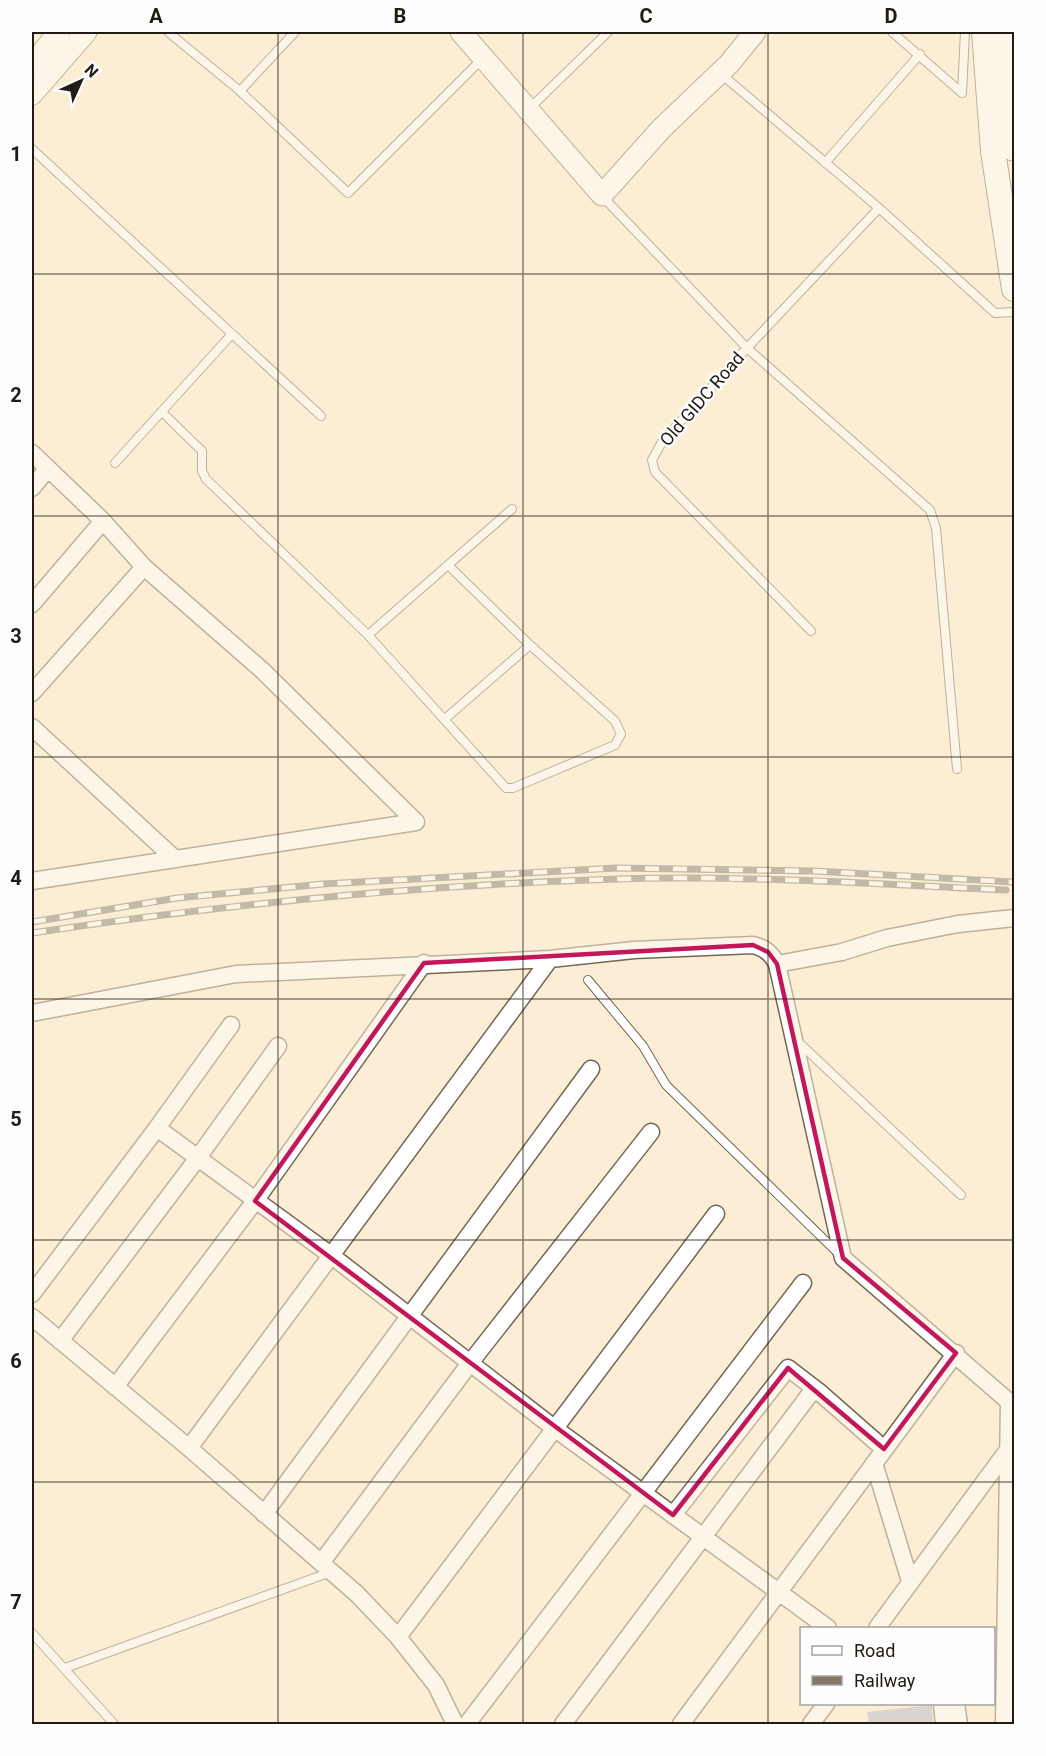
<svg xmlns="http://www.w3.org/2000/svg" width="1046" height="1756" viewBox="0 0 1046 1756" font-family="Roboto,sans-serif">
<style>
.building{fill:#b2b3cb}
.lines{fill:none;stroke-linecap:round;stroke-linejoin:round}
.service-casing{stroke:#746753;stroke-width:10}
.minor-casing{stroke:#746753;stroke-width:19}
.tertiary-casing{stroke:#746753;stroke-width:23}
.secondary-casing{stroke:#746753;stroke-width:26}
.service{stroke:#fff;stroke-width:8}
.minor{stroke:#fff;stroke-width:16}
.tertiary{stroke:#fff;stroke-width:21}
.secondary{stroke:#fff;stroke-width:24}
.rail-casing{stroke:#817869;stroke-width:7}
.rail{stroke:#fdfdfd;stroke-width:4.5;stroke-dasharray:14;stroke-linecap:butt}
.marked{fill:none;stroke:#c2185b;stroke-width:4.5;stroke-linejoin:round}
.grid{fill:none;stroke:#201b13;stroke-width:1.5;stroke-opacity:0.55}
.labels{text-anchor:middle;stroke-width:5;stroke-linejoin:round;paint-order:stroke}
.street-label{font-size:18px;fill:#201b13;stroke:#fdfdfd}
.neatline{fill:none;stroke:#201b13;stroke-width:2}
.grid-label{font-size:20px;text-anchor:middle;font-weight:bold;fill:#201b13}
</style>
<rect width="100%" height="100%" fill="#fceed6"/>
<path class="building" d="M932,1705l1,20h-64l-2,-13z"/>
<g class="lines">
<g class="service-casing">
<path id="service" d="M168,32l72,59 108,102 135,-135
M892,32l70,61 3,-61
M720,73l159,135
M240,91l55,-59
M529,109l79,-77
M32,149l289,267
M825,163l95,-109
M602,196l145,152 -85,94 -10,18 3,12 156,159
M163,413l39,38v20l4,8 162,156 138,153h7l102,-43 6,-11 -6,-13 -85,-76 -81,-79
M115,463l117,-129
M368,635l144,-126
M446,718l84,-73
M957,769l-21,-241 -6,-18 -183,-162 132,-140 116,105 19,-1
M588,980l55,66 23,39 174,170
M797,1041l164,154
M32,1633l82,91
M65,1668l266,-96"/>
</g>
<g class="minor-casing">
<path id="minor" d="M32,453l71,68 41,46 119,104 153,151 -384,59
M32,488l16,-20
M32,604l71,-83
M32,693l112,-126
M32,727l143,132
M777,964l65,-12 45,-14 71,-14 56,-6
M32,1013l204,-39 314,-15 84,-9 119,-5c12,3 18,8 24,19l66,294 171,148
M157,1128l175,128 222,172 274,200
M32,1294l125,-166 74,-103
M32,1317l157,131 168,146 41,43 38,48 19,39
M60,1341l137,-182 81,-113
M115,1387l140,-186 169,-238
M189,1448l361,-489
M874,1463l36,118
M264,1514l327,-445
M673,1515l115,-147 30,23
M321,1563l149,-200 181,-231
M877,1628l130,-177
M398,1637l318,-423
M942,1704l2,20
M956,1704l3,20
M467,1724l336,-441
M563,1724l247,-330 8,-3 66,58
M681,1724l275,-371
M811,1724l15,-20
M1004,1724l5,-323"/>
</g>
<g class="tertiary-casing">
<path id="tertiary" d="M461,32l141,163 60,-67 67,-64 26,-32
M32,65l27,-33
M32,94l54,-62"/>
</g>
<g class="secondary-casing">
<path id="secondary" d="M984,32l9,119 21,138
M1004,32l10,117"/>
</g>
<use href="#service" class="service"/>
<use href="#minor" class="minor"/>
<use href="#tertiary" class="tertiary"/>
<use href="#secondary" class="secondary"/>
<g class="rail-casing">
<path id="rail" d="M32,922l145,-24 146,-14 293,-16 198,3 200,11
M32,933c194,-29 389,-48 586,-54 129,-4 259,5 388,11"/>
</g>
<use href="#rail" class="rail"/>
</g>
<path d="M0 0H1046V1756H0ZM753,945l15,7 9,12 66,294 113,95 -72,96 -96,-81 -115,147 -418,-314 169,-238z" fill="#fceed6" fill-opacity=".55" fill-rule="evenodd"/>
<path class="marked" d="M753,945l15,7 9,12 66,294 113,95 -72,96 -96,-81 -115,147 -418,-314 169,-238z"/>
<path class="grid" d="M278,32v1692M523,32v1692M768,32v1692M32,274h982M32,516h982M32,757h982M32,999h982M32,1240h982M32,1482h982"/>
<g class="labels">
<g class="street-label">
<text transform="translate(702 399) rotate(-49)" y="6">Old GIDC Road</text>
</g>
</g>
<rect width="1046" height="1756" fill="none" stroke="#fdfdfd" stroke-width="66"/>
<rect x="800" y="1627" width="195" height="78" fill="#fdfdfd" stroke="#a5a39f" stroke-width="1.5"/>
<rect x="812" y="1646" width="30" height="9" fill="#ffffff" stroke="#a5a39f" stroke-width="1.5"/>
<text x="854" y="1657" font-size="18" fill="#201b13">Road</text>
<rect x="812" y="1676" width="30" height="9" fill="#817869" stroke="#a5a39f" stroke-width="1.5"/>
<text x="854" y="1687" font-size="18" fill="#201b13">Railway</text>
<g transform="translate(81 81) rotate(45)" stroke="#fdfdfd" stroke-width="4.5" paint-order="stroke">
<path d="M0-4.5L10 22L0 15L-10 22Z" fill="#201b13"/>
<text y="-9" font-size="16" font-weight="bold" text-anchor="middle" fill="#201b13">N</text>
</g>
<rect x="33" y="33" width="980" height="1690" class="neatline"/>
<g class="grid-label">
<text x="156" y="23">A</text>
<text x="400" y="23">B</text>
<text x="646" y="23">C</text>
<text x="891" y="23">D</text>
<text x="16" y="161">1</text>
<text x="16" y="402">2</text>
<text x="16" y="643">3</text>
<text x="16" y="885">4</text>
<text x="16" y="1126">5</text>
<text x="16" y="1368">6</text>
<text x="16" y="1609">7</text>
</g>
</svg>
